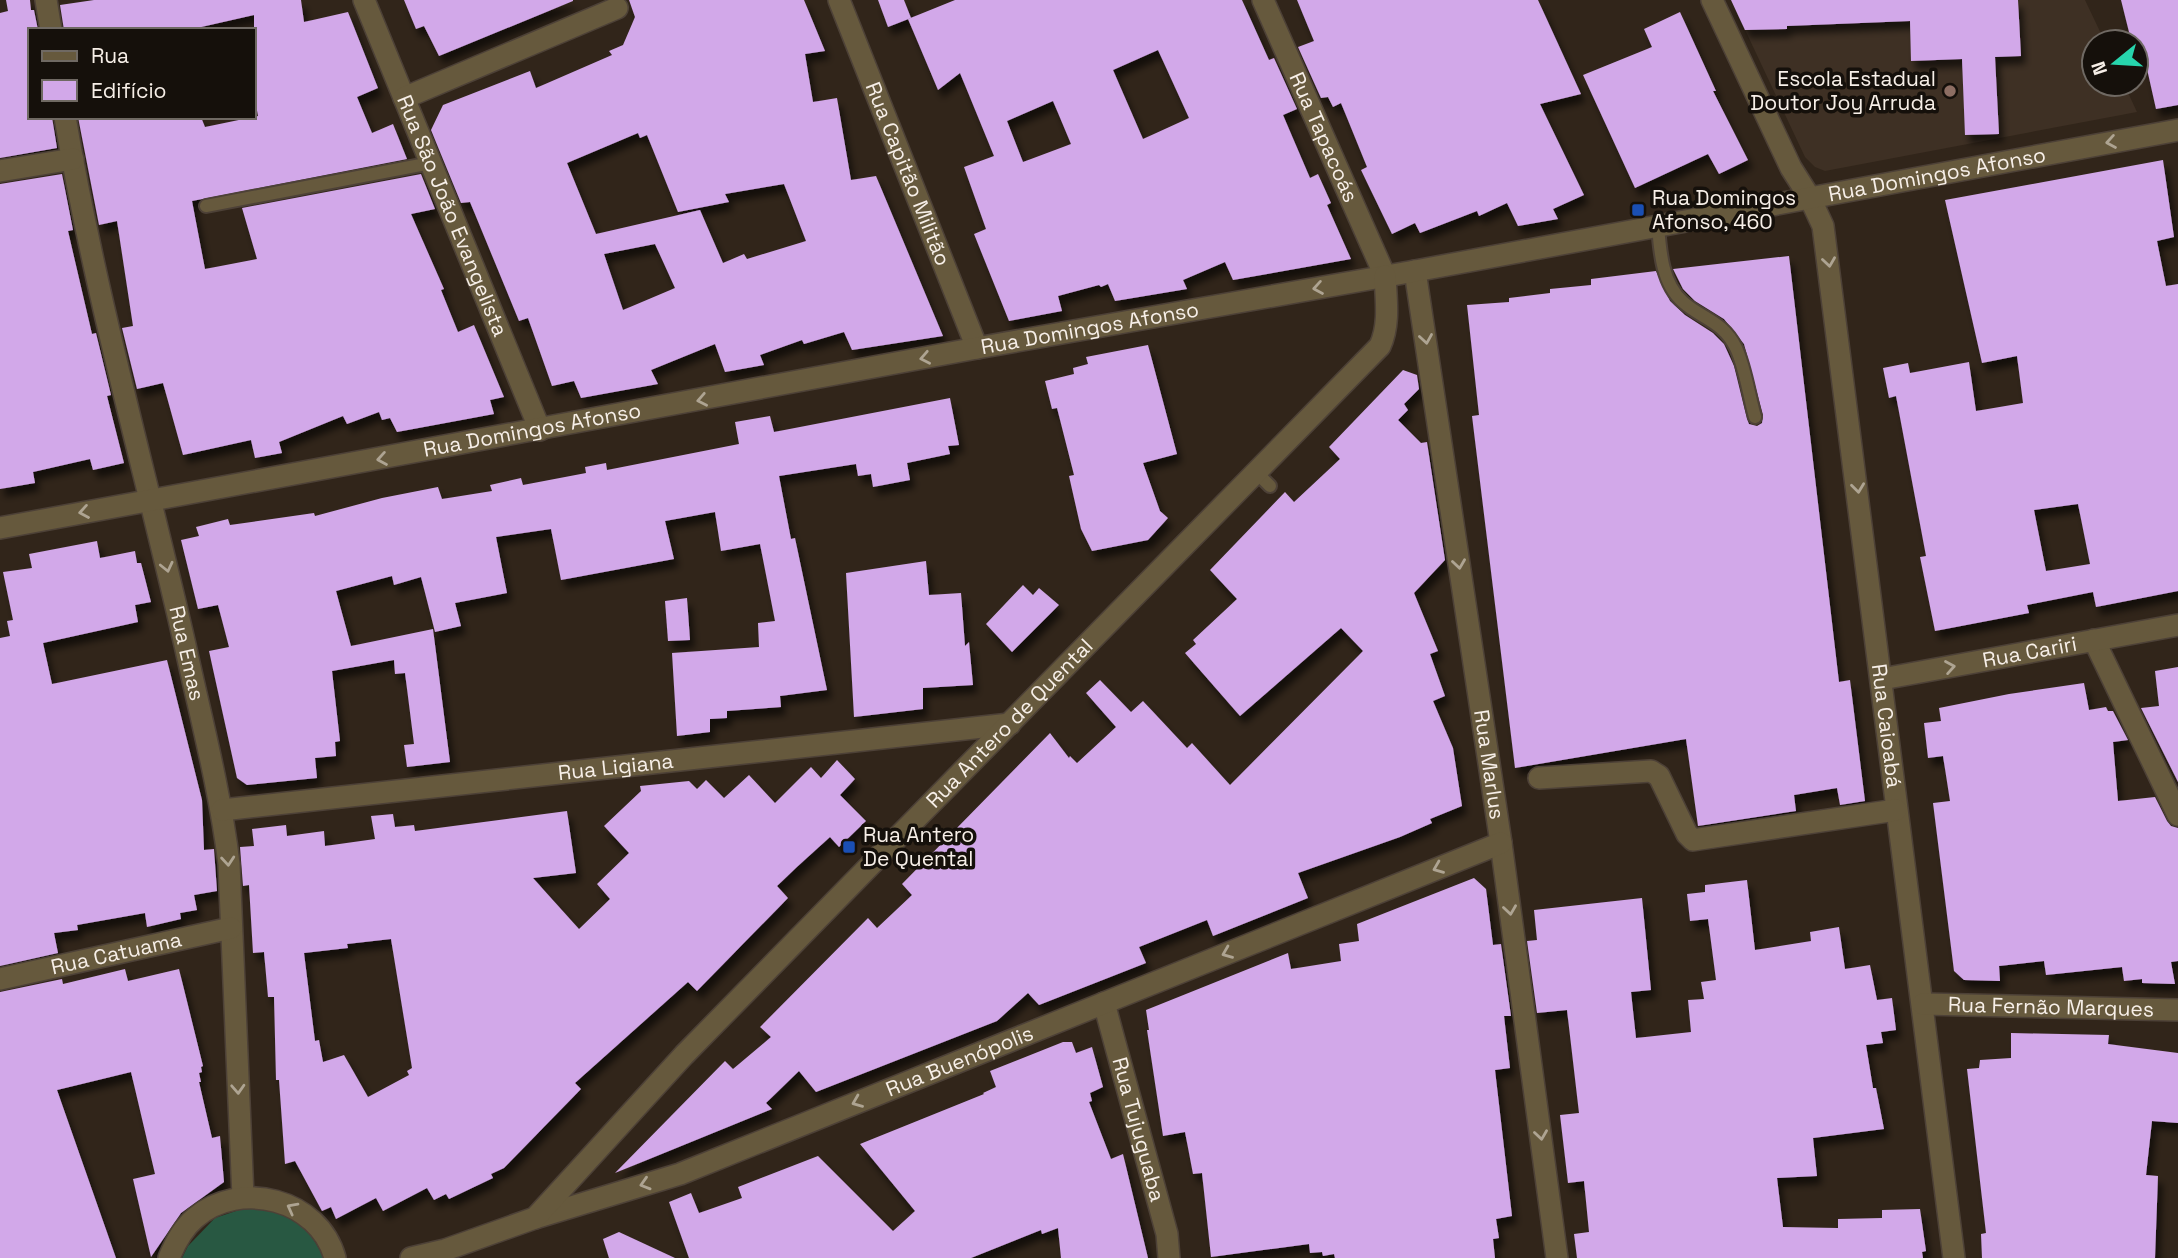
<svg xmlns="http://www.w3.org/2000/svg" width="2178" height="1258" viewBox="0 0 2178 1258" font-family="'Space Grotesk',sans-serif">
<defs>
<filter id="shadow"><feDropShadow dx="4.5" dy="8" stdDeviation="3.5" flood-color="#0009"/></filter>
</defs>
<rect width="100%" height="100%" fill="#31251a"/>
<polygon fill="#3e3024" points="1731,0 2085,0 2105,42 2094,42 2094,84 2124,84 2137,112 1825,171 1815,167 1805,157"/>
<path fill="#285842" d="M248 1207C292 1214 303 1217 324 1258H182L188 1246 215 1218Z"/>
<g fill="#d2a8e9" fill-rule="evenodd" filter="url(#shadow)">
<polygon points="6,0 30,0 31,10 34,10 38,30 30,30 30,117 52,117 57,148 0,158 0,13 8,11"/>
<polygon points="94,0 301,0 304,22 348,12 378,88 357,97 372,133 393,124 407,159 192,201 205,269 257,259 242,208 421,174 435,209 411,214 444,289 441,290 458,332 474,325 504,397 490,400 494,414 397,432 390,418 382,420 379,412 347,424 343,416 279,442 282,453 255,458 251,440 183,455 163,383 137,389 122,328 133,326 117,221 99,225 78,117 201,117 205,127 258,116 254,94 254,15 188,30 64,30 60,5"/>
<polygon points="404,0 573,0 573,1 439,56 424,26 416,29"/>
<path d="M629 0H804L825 51 805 54 813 102 837 98 851 180 876 176 943 336 852 350 844 332 804 344 802 340 760 355 764 365 725 372 715 344 651 370 658 384 581 398 574 381 552 386 528 318 519 321 470 202 461 203 431 130 443 105 530 71 536 88 612 55 609 51 623 45 635 17ZM638 133 640 138 647 135 678 212 729 202 725 194 784 184 806 241 747 259 744 254 723 263 700 210 596 234 567 163ZM655 244 675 288 623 310 604 254Z"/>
<polygon points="878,0 904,0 911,18 888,27"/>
<path d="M955 0H1242L1269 60 1274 58 1297 109 1283 115 1310 178 1318 174 1331 203 1327 205 1351 259 1233 280 1225 262 1183 280 1187 289 1115 301 1108 284 1101 287 1099 285 1058 296 1062 311 1009 321 974 234 986 229 964 167 994 156 960 73 938 90 908 19ZM1158 50 1189 118 1143 139 1113 70ZM1053 101 1071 144 1023 162 1007 121Z"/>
<polygon points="1297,0 1538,0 1581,94 1540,104 1584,195 1553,209 1558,219 1518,226 1507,203 1479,216 1477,211 1420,233 1415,223 1392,234 1361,170 1367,167 1341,103 1333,107 1328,97 1321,98 1298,47 1314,41"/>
<polygon points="1731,0 2018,0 2021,56 1995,57 1999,134 1965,135 1962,59 1911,61 1910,21 1787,26 1787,29 1745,30"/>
<polygon points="2121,0 2178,0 2178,105 2156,109 2145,60 2139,61 2136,42 2133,42 2130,36"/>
<polygon points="1680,12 1716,91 1713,91 1748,160 1719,174 1708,154 1635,188 1583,75 1652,47 1644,29"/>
<path d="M2163 160 2174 237 2157 241 2166 286 2178 284V591L2096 607 2093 592 2027 605 2029 613 1935 631 1920 557 1926 556 1896 396 1889 398 1883 368 1908 363 1910 373 1969 362 1976 411 2023 403 2017 356 1982 363 1945 200ZM2078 504 2090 564 2046 571 2034 510Z"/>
<polygon points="62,174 73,230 68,231 92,334 96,333 111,395 107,396 124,463 93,470 90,459 33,472 35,483 0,489 0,184"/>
<polygon points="1789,256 1839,682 1850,680 1865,801 1840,805 1837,788 1794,795 1796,811 1698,826 1686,739 1515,768 1472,416 1479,415 1467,305 1509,302 1509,298 1550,293 1550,289 1591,285 1591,279 1656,271 1670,301 1685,315 1713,333 1724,344 1734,366 1747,419 1749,424 1757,426 1762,423 1763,415 1744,344 1724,319 1695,301 1683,289 1673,269"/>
<polygon points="1148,345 1177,454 1143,463 1160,511 1168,518 1148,540 1092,551 1081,529 1069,476 1074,475 1057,408 1052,409 1045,381 1074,374 1073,368 1088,364 1086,357"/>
<polygon points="1403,370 1417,375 1419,389 1404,404 1408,410 1398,420 1421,443 1427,442 1445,560 1414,593 1438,651 1430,654 1445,696 1433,701 1453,748 1462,806 1430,819 1432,823 1400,837 1298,873 1308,898 1213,936 1207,920 1139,947 1146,963 1039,1005 1028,993 997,1021 816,1092 799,1071 766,1103 772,1109 615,1173 725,1061 733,1069 771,1037 760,1027 868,918 877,928 912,895 902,884 1050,733 1069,758 1070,756 1077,763 1116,727 1086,693 1100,680 1131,712 1143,701 1187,748 1192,743 1230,785 1363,651 1341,628 1240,716 1185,653 1196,644 1193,640 1237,599 1210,570 1285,492 1294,502 1340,459 1329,447"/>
<polygon points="950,398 959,445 948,446 950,454 907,463 910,480 873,487 871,474 858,476 856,464 779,476 791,539 795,538 827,690 780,696 781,707 727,711 727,718 710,719 710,732 677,736 672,653 759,647 758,623 775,621 760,544 721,551 715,512 665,521 674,559 561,580 551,529 496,537 507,593 455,603 461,626 435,632 421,577 394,585 392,576 336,591 351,646 433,629 450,762 407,767 404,745 414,744 405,673 395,674 394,660 332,671 340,741 335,742 336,756 315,758 317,778 247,785 237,778 209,651 229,647 218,605 198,609 181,540 199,536 196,527 228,519 230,525 314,513 315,516 382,498 438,487 442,499 492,491 490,485 521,478 523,485 586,473 585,467 606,463 607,470 739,444 735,422 770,416 774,432"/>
<polygon points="97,541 100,558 135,551 137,563 141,563 151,602 135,605 138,622 43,643 52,684 167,660 202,800 204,850 214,849 217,891 194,895 197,910 180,913 181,919 147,927 145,913 77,925 78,930 54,933 58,953 0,966 0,638 10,636 7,621 13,620 3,572 32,568 29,554"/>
<polygon points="926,561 929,595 961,593 965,646 969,642 973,685 923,688 923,709 854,717 846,573"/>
<polygon points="1023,585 1033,595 1039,588 1059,605 1012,652 986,624"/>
<polygon points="687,598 690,640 668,641 665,601"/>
<polygon points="2178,667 2178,782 2141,708 2159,706 2155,671"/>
<polygon points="2084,683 2089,710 2106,707 2108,711 2113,711 2128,740 2113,742 2118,801 2155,797 2167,821 2171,826 2178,828 2178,961 2171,962 2175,984 2142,983 2142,979 2124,981 2122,967 2046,975 2044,961 1999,966 2000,981 1964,980 1954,971 1933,803 1950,801 1943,756 1928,758 1924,723 1941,721 1939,708 2009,694"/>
<path d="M837 760 855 779 840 795 866 821 839 847 830 837 798 866 777 886 788 898 697 991 688 982 575 1083 581 1089 504 1168 491 1174 493 1178 449 1199 446 1194 434 1200 427 1188 383 1211 376 1198 336 1219 331 1207 322 1211 295 1161 285 1164 279 1080H276L274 997H268L264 952 253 953 249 885 243 886 240 847 254 846 252 829 286 825 287 836 324 831 325 846 375 839 371 816 393 814 395 827 414 825 415 831 567 811 576 873 533 878 579 929 610 899 597 884 629 853 604 826 641 791 640 786 689 781 697 789 706 780 724 798 749 775 775 803 811 767 821 778ZM391 939 412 1068 407 1071 409 1075 368 1097 344 1055 323 1062 319 1040 315 1041 304 953 348 948 347 944Z"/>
<polygon points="1474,878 1486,889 1493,945 1501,944 1511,1016 1504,1016 1510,1068 1495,1070 1512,1216 1496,1219 1499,1238 1493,1239 1495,1258 1335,1258 1334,1254 1323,1256 1322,1252 1310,1253 1309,1244 1211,1257 1202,1173 1193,1174 1185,1132 1163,1136 1147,1030 1149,1030 1146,1010 1288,953 1291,969 1341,961 1339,944 1359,941 1357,924"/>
<polygon points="1747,880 1755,950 1811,941 1810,932 1839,927 1845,969 1870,965 1877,1000 1892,998 1896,1030 1881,1032 1883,1043 1866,1045 1873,1088 1876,1088 1884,1129 1813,1138 1817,1176 1777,1178 1783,1227 1838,1228 1838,1219 1882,1218 1882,1210 1920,1209 1926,1251 1922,1252 1923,1258 1577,1258 1574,1234 1589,1232 1584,1181 1568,1183 1560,1115 1579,1113 1567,1010 1537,1013 1527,941 1537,940 1534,910 1642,898 1651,990 1631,992 1636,1038 1691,1032 1688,1000 1704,999 1701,982 1716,980 1708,919 1690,921 1687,894 1705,892 1705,885"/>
<polygon points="125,969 128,981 179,969 203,1066 201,1067 202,1072 199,1073 201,1082 199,1082 212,1138 220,1136 224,1182 181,1213 151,1257 133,1179 155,1174 131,1072 57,1090 116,1258 0,1258 0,992 62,979 63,984"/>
<polygon points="2011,1033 2109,1035 2108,1044 2178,1053 2178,1123 2152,1121 2146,1175 2158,1176 2155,1258 1982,1258 1981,1234 1986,1233 1967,1069 1979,1068 1980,1060 2011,1058"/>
<polygon points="1063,1042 1072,1042 1076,1053 1092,1047 1103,1087 1090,1093 1092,1101 1089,1102 1111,1159 1123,1154 1148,1258 1061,1258 1058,1228 1042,1234 1041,1230 971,1258 689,1258 669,1202 691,1193 699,1213 742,1198 738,1187 818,1156 893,1231 915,1211 860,1144 984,1094 983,1093 996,1087 990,1071"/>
<polygon points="619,1232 675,1258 609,1258 603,1239"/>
</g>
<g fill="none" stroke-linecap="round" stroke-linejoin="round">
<defs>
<g id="service">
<polyline points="206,206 431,163"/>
<path d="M1658 226C1660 251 1662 284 1683 302 1702 319 1723 321 1736 348 1745 367 1749 396 1755 417"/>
<polyline points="1256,472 1270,486"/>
</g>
<g id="minor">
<polyline points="46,0 51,30"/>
<path id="s1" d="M364 0 540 430"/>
<path id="s2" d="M839 0 977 348"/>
<path id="s3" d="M1263 0 1385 276"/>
<path id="s4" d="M1712 0 1791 168 1810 198 1823 226 1954 1258"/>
<polyline points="404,98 617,8"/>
<path id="s5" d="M65 117C95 295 145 470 185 645 201 718 220 790 229 864L243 1197"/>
<polyline points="0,171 73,159"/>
<path id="s6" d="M1415 271 1501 843 1557 1258"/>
<polyline points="2094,640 2178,815"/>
<path id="s7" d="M1882 679 2178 625"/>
<polyline points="1539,778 1651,771 1659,776 1687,834 1693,840 1896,810"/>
<path id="s8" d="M222 810 1010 724"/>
<path id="s9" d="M0 979 231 928"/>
<path id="s10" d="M1104 1003 1167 1234 1169 1258"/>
<path id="s11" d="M1923 1004 2178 1010"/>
<path id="s12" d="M535 1218 680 1174 1501 843"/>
<path d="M169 1258C175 1243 182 1229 195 1218 240 1179 319 1199 335 1258"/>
</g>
<g id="tertiary">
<path id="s13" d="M0 528 977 348 1415 271 2178 130"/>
<path id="s14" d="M411 1258 445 1250 535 1218 684 1055 1380 346C1390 324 1386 299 1385 276"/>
</g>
</defs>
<use href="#service" stroke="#4d4137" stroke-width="16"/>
<use href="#minor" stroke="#4d4137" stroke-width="24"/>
<use href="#tertiary" stroke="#4d4137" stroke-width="24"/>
<use href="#service" stroke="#66593d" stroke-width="12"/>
<use href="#minor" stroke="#66593d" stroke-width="21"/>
<use href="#tertiary" stroke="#66593d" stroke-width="21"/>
</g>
<defs><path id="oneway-chevron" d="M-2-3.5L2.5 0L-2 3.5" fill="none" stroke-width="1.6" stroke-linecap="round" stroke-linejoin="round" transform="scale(1.75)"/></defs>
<g stroke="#aea492">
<use href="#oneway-chevron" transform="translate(2111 142) rotate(170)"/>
<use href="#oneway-chevron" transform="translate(1829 262) rotate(82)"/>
<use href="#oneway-chevron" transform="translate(1318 288) rotate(170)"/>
<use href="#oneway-chevron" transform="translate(1426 339) rotate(81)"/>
<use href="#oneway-chevron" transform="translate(925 358) rotate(169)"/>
<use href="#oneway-chevron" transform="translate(702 400) rotate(169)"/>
<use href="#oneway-chevron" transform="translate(382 459) rotate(170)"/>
<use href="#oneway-chevron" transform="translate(1858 488) rotate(83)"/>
<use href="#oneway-chevron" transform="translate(84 512) rotate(170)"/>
<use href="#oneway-chevron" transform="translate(1459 564) rotate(82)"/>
<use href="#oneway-chevron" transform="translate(167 567) rotate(77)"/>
<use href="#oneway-chevron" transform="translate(1950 667) rotate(-10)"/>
<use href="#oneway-chevron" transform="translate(228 861) rotate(85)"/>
<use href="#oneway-chevron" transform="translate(1438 868) rotate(158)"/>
<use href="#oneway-chevron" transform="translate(1510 910) rotate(82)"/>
<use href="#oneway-chevron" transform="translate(1227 953) rotate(158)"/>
<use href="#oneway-chevron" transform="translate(238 1089) rotate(87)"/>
<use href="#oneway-chevron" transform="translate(857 1102) rotate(158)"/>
<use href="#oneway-chevron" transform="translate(1541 1135) rotate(82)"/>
<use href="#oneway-chevron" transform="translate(645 1184) rotate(163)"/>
<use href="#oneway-chevron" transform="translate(292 1208) rotate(-152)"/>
</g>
<circle fill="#8d6e63" stroke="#15100b" stroke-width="2.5" cx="1950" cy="91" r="7"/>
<g fill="#1a4fb4" stroke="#15100b" stroke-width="2.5">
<rect x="1631" y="203" width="14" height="14" rx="3.5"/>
<rect x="842" y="840" width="14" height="14" rx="3.5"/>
</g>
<g text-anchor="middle" stroke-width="7" stroke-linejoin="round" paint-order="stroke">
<g font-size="21" fill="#f7efe8" stroke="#15100b" text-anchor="start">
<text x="1936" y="86" text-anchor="end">Escola Estadual<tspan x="1936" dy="24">Doutor Joy Arruda</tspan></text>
<text x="1652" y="205">Rua Domingos<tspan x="1652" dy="24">Afonso, 460</tspan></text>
<text x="863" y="842">Rua Antero<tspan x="863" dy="24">De Quental</tspan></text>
</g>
<g font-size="21" fill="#f7efe8" stroke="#15100b">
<text dy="7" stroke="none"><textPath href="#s3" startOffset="150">Rua Tapacoás</textPath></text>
<text dy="7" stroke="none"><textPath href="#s2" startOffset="187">Rua Capitão Militão</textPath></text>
<text dy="7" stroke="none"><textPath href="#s13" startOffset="1969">Rua Domingos Afonso</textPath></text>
<text dy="7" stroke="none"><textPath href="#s1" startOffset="233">Rua São João Evangelista</textPath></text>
<text dy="7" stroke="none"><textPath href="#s13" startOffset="1108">Rua Domingos Afonso</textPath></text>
<text dy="7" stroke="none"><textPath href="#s13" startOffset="541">Rua Domingos Afonso</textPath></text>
<text dy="7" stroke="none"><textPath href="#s7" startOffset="150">Rua Cariri</textPath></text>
<text dy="7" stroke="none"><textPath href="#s5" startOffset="550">Rua Emas</textPath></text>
<text dy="7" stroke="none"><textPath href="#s14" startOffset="816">Rua Antero de Quental</textPath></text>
<text dy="7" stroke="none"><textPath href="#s4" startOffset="756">Rua Caioabá</textPath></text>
<text dy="7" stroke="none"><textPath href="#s6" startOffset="499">Rua Marlus</textPath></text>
<text dy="7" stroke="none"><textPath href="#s8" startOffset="396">Rua Ligiana</textPath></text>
<text dy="7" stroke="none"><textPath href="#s9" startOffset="119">Rua Catuama</textPath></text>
<text dy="7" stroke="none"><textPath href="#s11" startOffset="128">Rua Fernão Marques</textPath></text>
<text dy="7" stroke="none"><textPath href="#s12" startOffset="453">Rua Buenópolis</textPath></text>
<text dy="7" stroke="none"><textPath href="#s10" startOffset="131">Rua Tujuguaba</textPath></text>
</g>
</g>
<rect x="28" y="28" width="228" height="91" fill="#15100b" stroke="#6f6963" stroke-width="2"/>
<rect x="42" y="51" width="35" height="10" fill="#66593d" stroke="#6f6963" stroke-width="2"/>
<text x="91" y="63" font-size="21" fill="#f7efe8">Rua</text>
<rect x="42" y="80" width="35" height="21" fill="#d2a8e9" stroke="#6f6963" stroke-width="2"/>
<text x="91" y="98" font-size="21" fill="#f7efe8">Edifício</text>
<g transform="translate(2115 63) rotate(252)"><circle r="33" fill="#15100b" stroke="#6f6963" stroke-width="2"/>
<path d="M0-5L12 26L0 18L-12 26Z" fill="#27d5ad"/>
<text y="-10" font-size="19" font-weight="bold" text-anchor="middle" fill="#f7efe8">N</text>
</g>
</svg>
